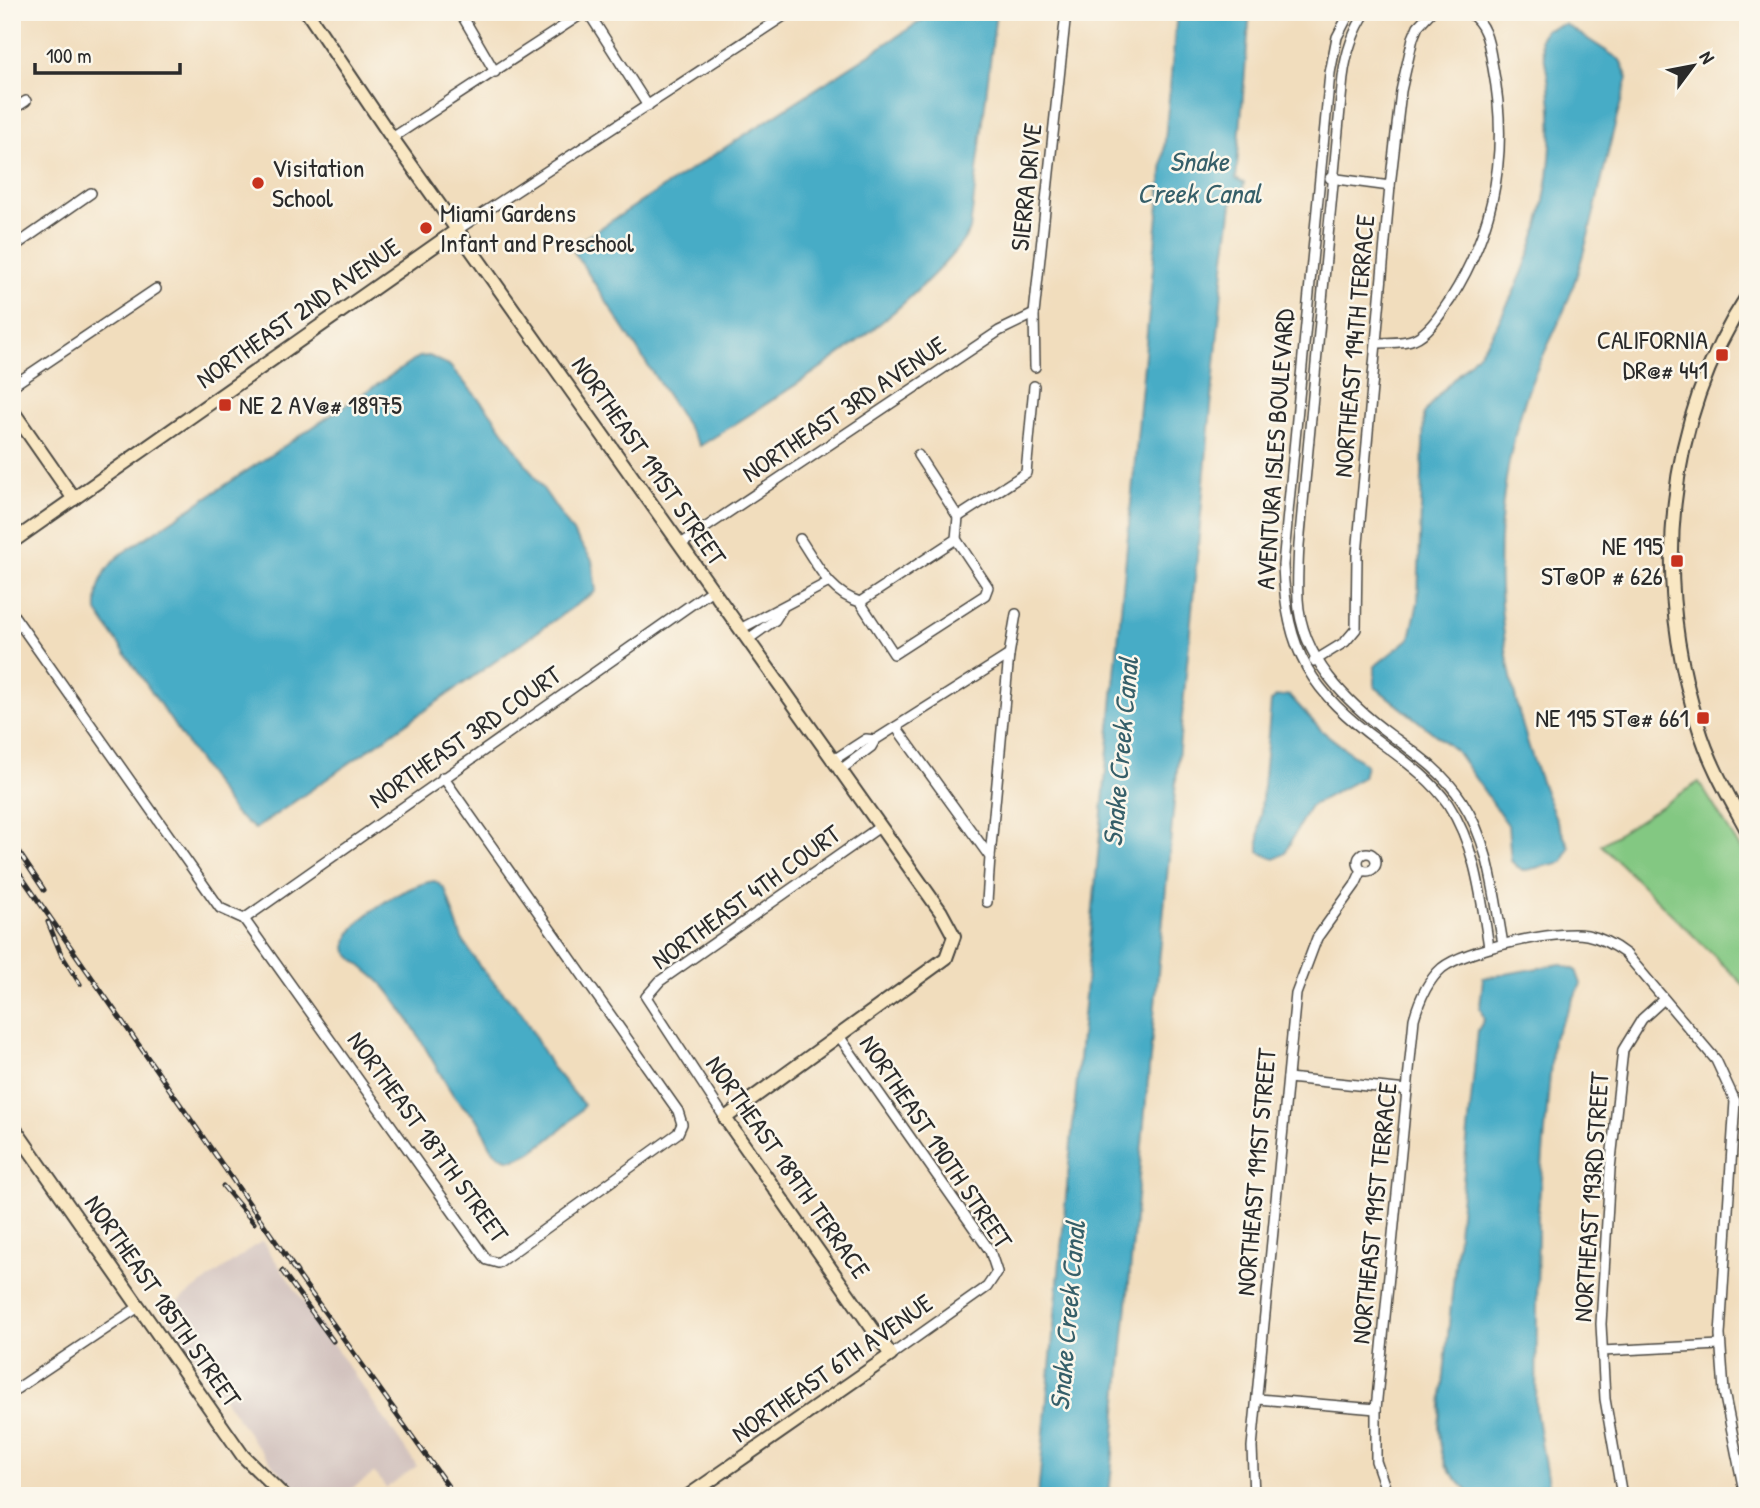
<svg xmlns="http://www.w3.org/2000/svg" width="1760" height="1508" viewBox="0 0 1760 1508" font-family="'Patrick Hand',sans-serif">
<rect width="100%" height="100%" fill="#fbf7ec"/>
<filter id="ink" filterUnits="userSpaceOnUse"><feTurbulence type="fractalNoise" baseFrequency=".0143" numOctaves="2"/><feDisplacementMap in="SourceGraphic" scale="14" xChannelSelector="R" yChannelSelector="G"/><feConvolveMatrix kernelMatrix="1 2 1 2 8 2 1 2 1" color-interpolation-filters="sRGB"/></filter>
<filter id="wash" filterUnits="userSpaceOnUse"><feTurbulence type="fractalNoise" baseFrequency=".00686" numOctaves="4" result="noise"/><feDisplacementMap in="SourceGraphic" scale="28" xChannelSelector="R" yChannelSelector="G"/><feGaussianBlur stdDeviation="1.57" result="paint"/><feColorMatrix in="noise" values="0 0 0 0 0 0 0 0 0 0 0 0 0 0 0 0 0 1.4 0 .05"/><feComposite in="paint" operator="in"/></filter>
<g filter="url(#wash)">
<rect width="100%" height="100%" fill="#f1ddbd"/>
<polygon fill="#d0c0bc" points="262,1241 417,1466 386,1488 375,1473 341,1496 311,1496 285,1479 256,1445 164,1311"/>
<polygon fill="#83c882" stroke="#577a56" stroke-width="2" points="1699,782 1748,861 1748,989 1601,845"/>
<g fill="#47acc6" stroke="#396c78" stroke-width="2">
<path d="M935 12H996L970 230C959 249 944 264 929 279 863 346 779 396 700 446L571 247Z"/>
<polygon points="1177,12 1250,12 1236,179 1244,183 1242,193 1233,197 1225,258 1109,1496 1038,1496"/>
<path d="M1565 24 1620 60 1628 78C1605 151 1595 227 1569 298 1556 333 1536 365 1525 400 1476 552 1501 706 1569 847L1563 862 1522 871 1511 861 1508 825 1456 751 1375 687V666L1410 638 1418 602 1424 414C1441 388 1465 370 1484 346 1493 336 1499 321 1505 309 1549 228 1564 128 1540 39L1546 29Z"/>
<path d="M429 356 449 365 491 413 592 560 596 591 255 829 234 813 97 612C96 587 101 572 121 554L419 357Z"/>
<polygon points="1289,695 1321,730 1366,765 1363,777 1309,807 1285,853 1275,859 1259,852 1259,831 1271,702 1276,697"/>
<path d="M435 881 445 889 462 939 480 967 522 1013 551 1066 584 1105C573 1121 528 1162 508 1159 490 1155 487 1137 480 1123 474 1114 461 1106 454 1096 431 1061 413 1021 386 988 374 974 358 966 347 952 338 922 411 883 435 881Z"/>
<path d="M1560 964 1576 970 1581 984 1553 1039 1538 1213 1536 1411 1550 1496H1473C1447 1471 1440 1463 1439 1426L1478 1030 1484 1020 1480 1007 1483 978Z"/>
</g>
</g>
<g filter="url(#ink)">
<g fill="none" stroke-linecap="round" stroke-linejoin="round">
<defs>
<g id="street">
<polyline points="460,12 495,72"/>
<polyline points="588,12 648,106"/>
<path d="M1350 12 1337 37 1330 73 1283 565C1286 652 1311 692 1381 743 1405 761 1431 779 1448 804 1476 847 1481 897 1489 947"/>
<path d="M1366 12C1352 33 1346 53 1343 77L1299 545C1298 563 1297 581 1298 599 1301 658 1347 703 1392 736 1418 755 1444 773 1462 801 1490 844 1494 895 1503 944"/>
<polyline points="12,110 26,101"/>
<polyline points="392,138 585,12"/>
<polyline points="1330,178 1390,186"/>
<polyline points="457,230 790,12"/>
<polyline points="12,248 91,193"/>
<path d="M1377 343C1388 342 1403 344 1414 339 1429 333 1441 313 1450 300 1495 229 1509 151 1493 68 1489 46 1488 25 1468 12"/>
<polyline points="1035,367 1034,314 1066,12"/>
<polyline points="12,386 156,289"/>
<polyline points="958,517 1026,473 1034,386"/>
<path d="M800 539C817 564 829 593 860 602L956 539 958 517 918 455"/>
<polyline points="681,544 999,331 1034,314"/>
<polyline points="860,602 894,654 985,595 988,587 956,539"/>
<polyline points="12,613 220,908 244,919 487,1260 498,1263 678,1133 682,1124 678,1111 443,777"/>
<polyline points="740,629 829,582"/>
<polyline points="747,640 775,620 782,609"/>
<polyline points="1314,661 1345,642 1356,629 1357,555 1390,186 1401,91 1413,38 1418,26 1431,12"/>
<polyline points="896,727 990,857 987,902"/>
<polyline points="832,761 866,739 875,740"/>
<polyline points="839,771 871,747 875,740 1009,655 1016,614"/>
<circle cx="1367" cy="862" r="9"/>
<polyline points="990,857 1009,655"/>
<polyline points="244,919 712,590"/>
<polyline points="839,1036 990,1251 997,1272 987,1287 891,1355"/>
<polyline points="1288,1078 1407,1090"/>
<polyline points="725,1118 646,997 660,981 878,828"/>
<polyline points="1602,1351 1720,1345"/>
<polyline points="12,1392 140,1306"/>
<polyline points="1258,1399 1376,1409"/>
<polyline points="1254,1496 1252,1447 1296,994 1317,938 1355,885 1362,870"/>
<path d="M1388 1496 1376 1461V1409L1414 1019C1419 1001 1427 981 1442 968 1466 949 1558 929 1587 935 1602 938 1614 945 1626 954L1716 1060 1735 1101 1720 1335 1724 1392 1745 1496"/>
<polyline points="1622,1496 1605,1399 1601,1324 1610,1169 1623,1050 1642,1019 1664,999"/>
</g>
<g id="secondary">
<polyline points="307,12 392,138 941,912 954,936 946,958 725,1118 891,1355 688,1496"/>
<path d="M1748 295C1664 423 1653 581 1698 725 1709 763 1729 797 1748 832"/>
<polyline points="12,410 74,499"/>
<polyline points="12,542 457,230"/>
<polyline points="12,1125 243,1456 284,1496"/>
</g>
</defs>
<use href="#street" stroke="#494641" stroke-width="12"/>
<use href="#secondary" stroke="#494641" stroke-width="16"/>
<use href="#street" stroke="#fff" stroke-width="9"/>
<use href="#secondary" stroke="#f9e7c3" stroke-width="12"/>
<defs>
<g id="rail">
<polyline points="12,842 44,890"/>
<polyline points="12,863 297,1272"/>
<polyline points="48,922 61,954 80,984"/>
<polyline points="223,1186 254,1223"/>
<polyline points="291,1265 396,1412"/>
<polyline points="282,1271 333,1341"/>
<polyline points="391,1407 455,1496"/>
</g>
</defs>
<use href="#rail" stroke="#2b2b2b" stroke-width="5"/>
<use href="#rail" stroke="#fbf7ec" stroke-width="2.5" stroke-dasharray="8" stroke-linecap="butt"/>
</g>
</g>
<g fill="#c8321e" stroke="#fbf7ec" stroke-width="2.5">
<circle cx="258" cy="183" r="7"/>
<circle cx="426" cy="228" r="7"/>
<rect x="1715" y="348" width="14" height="14" rx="3.5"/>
<rect x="218" y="398" width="14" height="14" rx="3.5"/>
<rect x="1670" y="554" width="14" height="14" rx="3.5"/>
<rect x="1696" y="711" width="14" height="14" rx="3.5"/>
</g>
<g text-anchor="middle" stroke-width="5" stroke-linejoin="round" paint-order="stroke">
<g font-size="26" fill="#2b2b2b" stroke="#fbf7ec" text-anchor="start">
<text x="272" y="177">Visitation<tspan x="272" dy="30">School</tspan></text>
<text x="440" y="222">Miami Gardens<tspan x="440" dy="30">Infant and Preschool</tspan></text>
<text x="1708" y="349" text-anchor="end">CALIFORNIA<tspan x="1708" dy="30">DR@# 441</tspan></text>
<text x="239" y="414">NE 2 AV@# 18975</text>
<text x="1663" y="555" text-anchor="end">NE 195<tspan x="1663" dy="30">ST@OP # 626</tspan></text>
<text x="1689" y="727" text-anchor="end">NE 195 ST@# 661</text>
</g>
<g font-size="26" fill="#2b2b2b" stroke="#fbf7ec">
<text transform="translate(1026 187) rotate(-84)" y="9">SIERRA DRIVE</text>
<text transform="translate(298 313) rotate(-35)" y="9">NORTHEAST 2ND AVENUE</text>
<text transform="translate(1354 346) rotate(-85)" y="9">NORTHEAST 194TH TERRACE</text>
<text transform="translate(844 409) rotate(-34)" y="9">NORTHEAST 3RD AVENUE</text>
<text transform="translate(1275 449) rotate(-86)" y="9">AVENTURA ISLES BOULEVARD</text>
<text transform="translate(649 461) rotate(55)" y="9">NORTHEAST 191ST STREET</text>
<text transform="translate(465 737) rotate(-35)" y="9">NORTHEAST 3RD COURT</text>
<text transform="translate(746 897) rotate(-36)" y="9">NORTHEAST 4TH COURT</text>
<text transform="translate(428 1137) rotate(54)" y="9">NORTHEAST 187TH STREET</text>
<text transform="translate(936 1142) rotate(56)" y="9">NORTHEAST 190TH STREET</text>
<text transform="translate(788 1167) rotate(55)" y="9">NORTHEAST 189TH TERRACE</text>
<text transform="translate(1256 1172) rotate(-85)" y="9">NORTHEAST 191ST STREET</text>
<text transform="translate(1591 1197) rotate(-86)" y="9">NORTHEAST 193RD STREET</text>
<text transform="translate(1374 1213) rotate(-84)" y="9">NORTHEAST 191ST TERRACE</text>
<text transform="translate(163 1301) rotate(55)" y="9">NORTHEAST 185TH STREET</text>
<text transform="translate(832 1368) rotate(-35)" y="9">NORTHEAST 6TH AVENUE</text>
</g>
<g font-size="28" font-style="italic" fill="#365f69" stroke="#fbf7ec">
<text x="1199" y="171">Snake<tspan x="1199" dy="32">Creek Canal</tspan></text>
<text transform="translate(1120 752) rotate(-85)" y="10">Snake Creek Canal</text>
<text transform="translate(1067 1316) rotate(-85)" y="10">Snake Creek Canal</text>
</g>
</g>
<rect width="1760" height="1508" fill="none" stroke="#fbf7ec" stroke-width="42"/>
<g transform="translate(1693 66) rotate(58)" stroke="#fbf7ec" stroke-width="5" paint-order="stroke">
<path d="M0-5L12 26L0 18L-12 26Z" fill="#2b2b2b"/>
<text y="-10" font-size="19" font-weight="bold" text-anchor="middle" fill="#2b2b2b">N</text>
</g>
<path d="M35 63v10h145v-10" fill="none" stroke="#2b2b2b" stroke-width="3.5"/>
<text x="46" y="63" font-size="21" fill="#2b2b2b" stroke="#fbf7ec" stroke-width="5" paint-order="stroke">100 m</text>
</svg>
